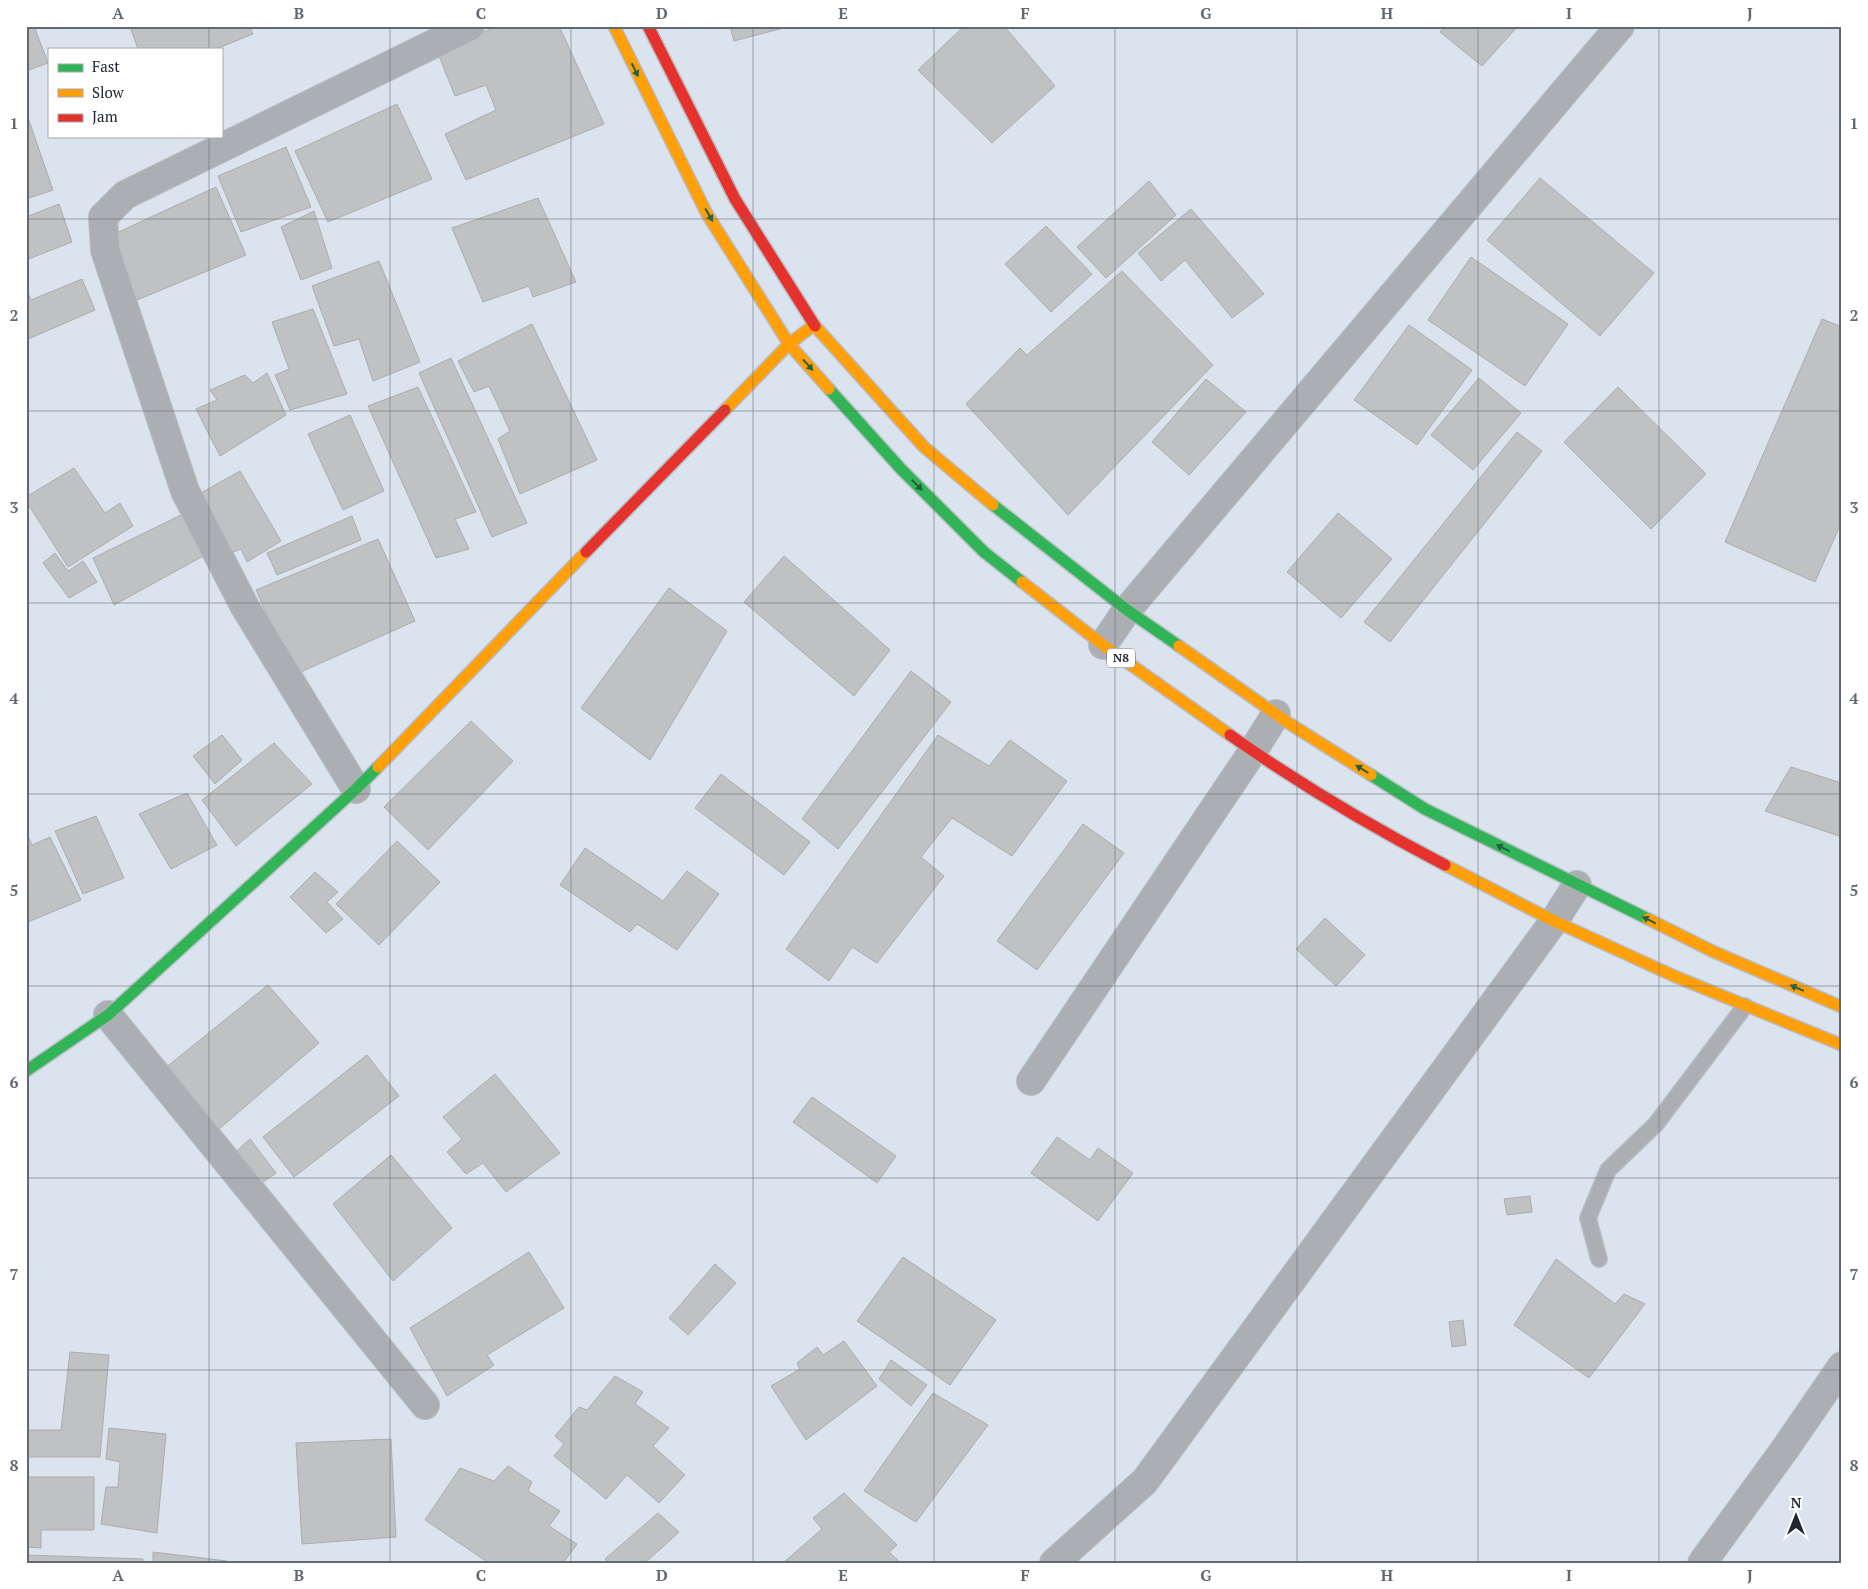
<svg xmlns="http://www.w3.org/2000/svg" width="1868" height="1589" viewBox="0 0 1868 1589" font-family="'PT Serif',serif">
<rect width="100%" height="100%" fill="#dbe3ee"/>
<g fill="#bfc1c3" stroke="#aaadad">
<polygon points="26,26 34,26 48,63 26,71"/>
<polygon points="249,26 253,34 216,49 138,49 130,27"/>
<polygon points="498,26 559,26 604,124 466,180 445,134 496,110 486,85 455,96 437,51"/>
<polygon points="730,26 791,26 734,41"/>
<polygon points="964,26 1004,26 1055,86 992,143 918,70"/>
<polygon points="1445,26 1518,26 1482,66 1440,32"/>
<polygon points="397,104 432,179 328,222 295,151"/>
<polygon points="26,112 53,190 26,199"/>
<polygon points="286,147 311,207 241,232 218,176"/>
<polygon points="1540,178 1654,273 1600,336 1487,240"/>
<polygon points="1149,181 1176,215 1106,278 1077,247"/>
<polygon points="216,187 246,255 137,300 112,235"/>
<polygon points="538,198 576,282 533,297 529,286 483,302 452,228"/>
<polygon points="59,204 72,242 26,260 26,217"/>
<polygon points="1191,209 1264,294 1232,318 1185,260 1161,281 1138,253"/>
<polygon points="314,211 332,268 301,280 281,227"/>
<polygon points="1046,226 1092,274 1051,312 1005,264"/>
<polygon points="1471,257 1568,324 1525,386 1428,320"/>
<polygon points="379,261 420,362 373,381 359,339 334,346 312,286"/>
<polygon points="1122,271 1213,365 1068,515 966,404 1020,348 1027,355"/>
<polygon points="82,279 95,310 26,340 26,288 31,300"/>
<polygon points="313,309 347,394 290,410 275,375 289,369 272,322"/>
<polygon points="1822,319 1842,327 1842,521 1815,582 1725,542"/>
<polygon points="532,324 597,460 520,494 498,439 510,431 489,386 474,392 458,361"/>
<polygon points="1409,325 1472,370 1417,445 1354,400"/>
<polygon points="451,358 527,523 492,537 419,373"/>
<polygon points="267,373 286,415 220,456 196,409 217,400 210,390 245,375 253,383"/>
<polygon points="1479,378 1521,413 1473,470 1431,435"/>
<polygon points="1206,379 1246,412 1189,475 1152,442"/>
<polygon points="418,387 476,512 455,519 469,549 436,558 368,406"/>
<polygon points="1618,387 1706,474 1651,529 1564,442"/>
<polygon points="350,415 384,491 343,510 308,434"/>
<polygon points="1517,432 1542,451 1390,642 1364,622"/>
<polygon points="74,468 105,513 120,503 133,526 68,567 26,501 26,497"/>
<polygon points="240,471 281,541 247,562 241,549 229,554 199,494"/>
<polygon points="1338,513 1392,559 1341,618 1287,572"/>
<polygon points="183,514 207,554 114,605 93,558"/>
<polygon points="352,516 361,540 277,575 267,553"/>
<polygon points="378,539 415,621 294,675 256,590"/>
<polygon points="55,553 68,571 83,561 97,582 69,598 43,563"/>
<polygon points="784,556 890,650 854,696 744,602"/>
<polygon points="669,588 727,631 650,760 581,708"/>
<polygon points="911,671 951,702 838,849 802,819"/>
<polygon points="471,721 513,761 428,850 384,807"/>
<polygon points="222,735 242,760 215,784 193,756"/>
<polygon points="938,735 989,766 1010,740 1067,781 1012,856 952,818 921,857 944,876 877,963 852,947 829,981 786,949"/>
<polygon points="274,743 312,784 236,846 202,800"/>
<polygon points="1791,767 1842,783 1842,837 1765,811"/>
<polygon points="721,774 810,842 784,875 695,808"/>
<polygon points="187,793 217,845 171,869 139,814"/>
<polygon points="96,816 124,878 83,894 55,831"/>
<polygon points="1083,824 1124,853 1037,970 997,941"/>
<polygon points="26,832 32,845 50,837 81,900 28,922 26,919"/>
<polygon points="397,841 440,882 379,945 336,904"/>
<polygon points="585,848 663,901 687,871 719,894 677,950 637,924 630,932 560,885"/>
<polygon points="315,872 338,892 327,902 343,919 326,933 290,897"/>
<polygon points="1325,918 1365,955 1336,986 1296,949"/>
<polygon points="268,985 319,1043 218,1130 164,1069"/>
<polygon points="367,1055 399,1096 294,1177 263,1137"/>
<polygon points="495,1074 560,1153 506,1192 483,1163 466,1174 447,1152 462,1139 443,1117"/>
<polygon points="812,1097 896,1156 877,1183 793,1122"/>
<polygon points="1057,1137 1090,1160 1098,1148 1133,1173 1098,1221 1031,1173"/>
<polygon points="250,1139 276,1173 256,1187 230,1157"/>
<polygon points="391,1155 452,1228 393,1281 333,1204"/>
<polygon points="1530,1196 1532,1212 1507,1215 1504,1199"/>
<polygon points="529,1252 564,1308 487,1355 494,1365 447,1396 410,1328"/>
<polygon points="903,1257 996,1320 950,1385 857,1321"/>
<polygon points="1556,1259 1615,1304 1624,1294 1645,1304 1589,1378 1514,1325"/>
<polygon points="715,1264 736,1283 688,1335 669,1318"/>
<polygon points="1463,1320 1466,1345 1452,1347 1449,1322"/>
<polygon points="844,1341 877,1386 806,1440 771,1386 800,1369 797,1363 817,1347 823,1355"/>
<polygon points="70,1352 109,1355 100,1457 26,1457 26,1430 61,1430"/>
<polygon points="891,1360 927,1385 911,1406 879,1379"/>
<polygon points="615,1376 643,1392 635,1404 669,1428 653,1446 685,1475 659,1503 627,1475 606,1499 554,1456 564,1444 555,1436 579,1407 587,1410"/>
<polygon points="933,1393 988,1425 916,1522 864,1491"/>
<polygon points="109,1428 166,1434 157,1533 101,1524 106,1487 118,1487 120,1462 106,1459"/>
<polygon points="391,1439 396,1537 302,1544 296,1443"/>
<polygon points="508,1466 532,1482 528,1491 560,1511 549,1526 577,1544 563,1563 489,1563 425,1520 460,1468 494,1481"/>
<polygon points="26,1477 94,1477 94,1530 41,1530 41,1548 26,1547"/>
<polygon points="844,1493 897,1545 889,1552 901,1563 783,1563 822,1529 813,1518"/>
<polygon points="658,1513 679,1532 645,1563 609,1563 605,1559"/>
<polygon points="153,1552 227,1561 226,1563 153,1563"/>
<polygon points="26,1555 143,1559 143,1563 26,1563"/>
</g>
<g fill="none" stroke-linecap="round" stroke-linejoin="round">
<defs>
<polyline id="lane" points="1599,1259 1588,1218 1608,1170 1656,1124 1745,1006"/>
<g id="street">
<polyline points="1103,645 1127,610 1620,26"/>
<polyline points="356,789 245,607 185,491 105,250 103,217 125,195 470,26"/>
<polyline points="108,1015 425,1405"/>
<polyline points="1031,1081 1253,751 1276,714"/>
<polyline points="1054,1563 1145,1481 1554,921 1577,885"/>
<polyline points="1702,1563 1785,1449 1842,1366"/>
</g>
<g id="fast">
<polyline points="829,389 901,469 984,552 1022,582"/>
<polyline points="993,505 1127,610 1179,646"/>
<polyline points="1371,775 1425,809 1648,919"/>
<polyline points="26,1071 108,1015 356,789 378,767"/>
</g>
<g id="slow">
<polyline points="614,26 707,214 789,344 829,389"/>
<polyline points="815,326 924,447 993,505"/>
<polyline points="725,410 789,344 814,325"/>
<polyline points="1022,582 1103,645 1230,735"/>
<polyline points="1179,646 1290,724 1371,775"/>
<polyline points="378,767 586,552"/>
<polyline points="1445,865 1554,921 1674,976 1842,1045"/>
<polyline points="1648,919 1712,951 1842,1007"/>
</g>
<g id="jam">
<polyline points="648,26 735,199 815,326"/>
<polyline points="586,552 725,410"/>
<path d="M1230 735C1298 783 1372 827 1445 865"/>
</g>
</defs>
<use href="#lane" stroke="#b7bec6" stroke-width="18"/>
<use href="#street" stroke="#b7bec6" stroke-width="30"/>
<use href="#fast" stroke="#b7bec6" stroke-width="14"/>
<use href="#slow" stroke="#b7bec6" stroke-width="14"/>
<use href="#jam" stroke="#b7bec6" stroke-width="14"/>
<use href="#lane" stroke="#abaeb2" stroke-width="15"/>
<use href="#street" stroke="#abaeb2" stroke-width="28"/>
<use href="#fast" stroke="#30b455" stroke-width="11"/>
<use href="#slow" stroke="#ff9f0a" stroke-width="11"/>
<use href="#jam" stroke="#e5322d" stroke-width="11"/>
</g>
<defs><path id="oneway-solid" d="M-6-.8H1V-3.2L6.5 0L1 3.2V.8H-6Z" transform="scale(1.25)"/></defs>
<g fill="#275f3e">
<use href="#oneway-solid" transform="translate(635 70) rotate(64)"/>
<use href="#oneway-solid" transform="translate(709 215) rotate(60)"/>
<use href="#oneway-solid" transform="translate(808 365) rotate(48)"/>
<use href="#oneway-solid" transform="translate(917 485) rotate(45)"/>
<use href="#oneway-solid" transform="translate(1362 769) rotate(-148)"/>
<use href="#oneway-solid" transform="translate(1503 848) rotate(-153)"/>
<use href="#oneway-solid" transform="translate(1649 920) rotate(-154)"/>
<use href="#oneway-solid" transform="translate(1797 988) rotate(-157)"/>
</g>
<path fill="none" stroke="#626971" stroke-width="1" stroke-opacity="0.55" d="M209 26V49M390 26V1563M571 26V1563M753 26V1563M934 26V1563M1115 26V1563M1297 26V1563M1478 26V1563M1659 26V1563M209 136V1563M26 219H1842M26 411H1842M26 603H1842M26 794H1842M26 986H1842M26 1178H1842M26 1370H1842"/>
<g text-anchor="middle" stroke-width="4" stroke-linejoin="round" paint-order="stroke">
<rect fill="#fff" stroke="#64686d" stroke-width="1" x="1107" y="648.5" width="28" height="19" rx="4"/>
<g font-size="12" font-weight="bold" fill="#21272e">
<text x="1121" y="662">N8</text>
</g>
</g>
<rect width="1868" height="1589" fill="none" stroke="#ffffff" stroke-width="55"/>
<rect x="48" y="48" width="175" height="90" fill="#ffffff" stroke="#a6a9ab"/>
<rect x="58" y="64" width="25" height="8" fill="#30b455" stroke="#a6a9ab"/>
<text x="92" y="72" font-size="15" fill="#21272e">Fast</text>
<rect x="58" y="89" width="25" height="8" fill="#ff9f0a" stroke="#a6a9ab"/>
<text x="92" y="98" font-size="15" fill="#21272e">Slow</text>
<rect x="58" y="114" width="25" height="8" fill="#e5322d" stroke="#a6a9ab"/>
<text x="92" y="122" font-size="15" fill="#21272e">Jam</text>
<g transform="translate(1796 1516)" stroke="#ffffff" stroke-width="4" paint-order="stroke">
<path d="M0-4L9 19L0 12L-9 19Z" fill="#21272e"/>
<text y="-8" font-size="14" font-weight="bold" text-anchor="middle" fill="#21272e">N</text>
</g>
<rect x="28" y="28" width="1812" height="1534" fill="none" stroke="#626971" stroke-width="2"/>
<g font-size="16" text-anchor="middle" font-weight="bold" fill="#626971">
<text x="118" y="19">A</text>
<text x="299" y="19">B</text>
<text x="481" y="19">C</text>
<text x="662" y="19">D</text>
<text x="843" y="19">E</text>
<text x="1025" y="19">F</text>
<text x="1206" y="19">G</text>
<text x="1387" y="19">H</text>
<text x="1569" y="19">I</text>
<text x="1750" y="19">J</text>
<text x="14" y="129">1</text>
<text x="1854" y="129">1</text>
<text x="14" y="321">2</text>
<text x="1854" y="321">2</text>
<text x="14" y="513">3</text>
<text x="1854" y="513">3</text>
<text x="14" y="704">4</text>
<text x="1854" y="704">4</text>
<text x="14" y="896">5</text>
<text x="1854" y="896">5</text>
<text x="14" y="1088">6</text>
<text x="1854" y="1088">6</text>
<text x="14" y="1280">7</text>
<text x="1854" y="1280">7</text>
<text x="14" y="1471">8</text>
<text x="1854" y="1471">8</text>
<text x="118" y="1581">A</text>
<text x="299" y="1581">B</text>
<text x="481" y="1581">C</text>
<text x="662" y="1581">D</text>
<text x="843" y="1581">E</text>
<text x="1025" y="1581">F</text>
<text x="1206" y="1581">G</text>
<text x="1387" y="1581">H</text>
<text x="1569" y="1581">I</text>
<text x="1750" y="1581">J</text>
</g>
</svg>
